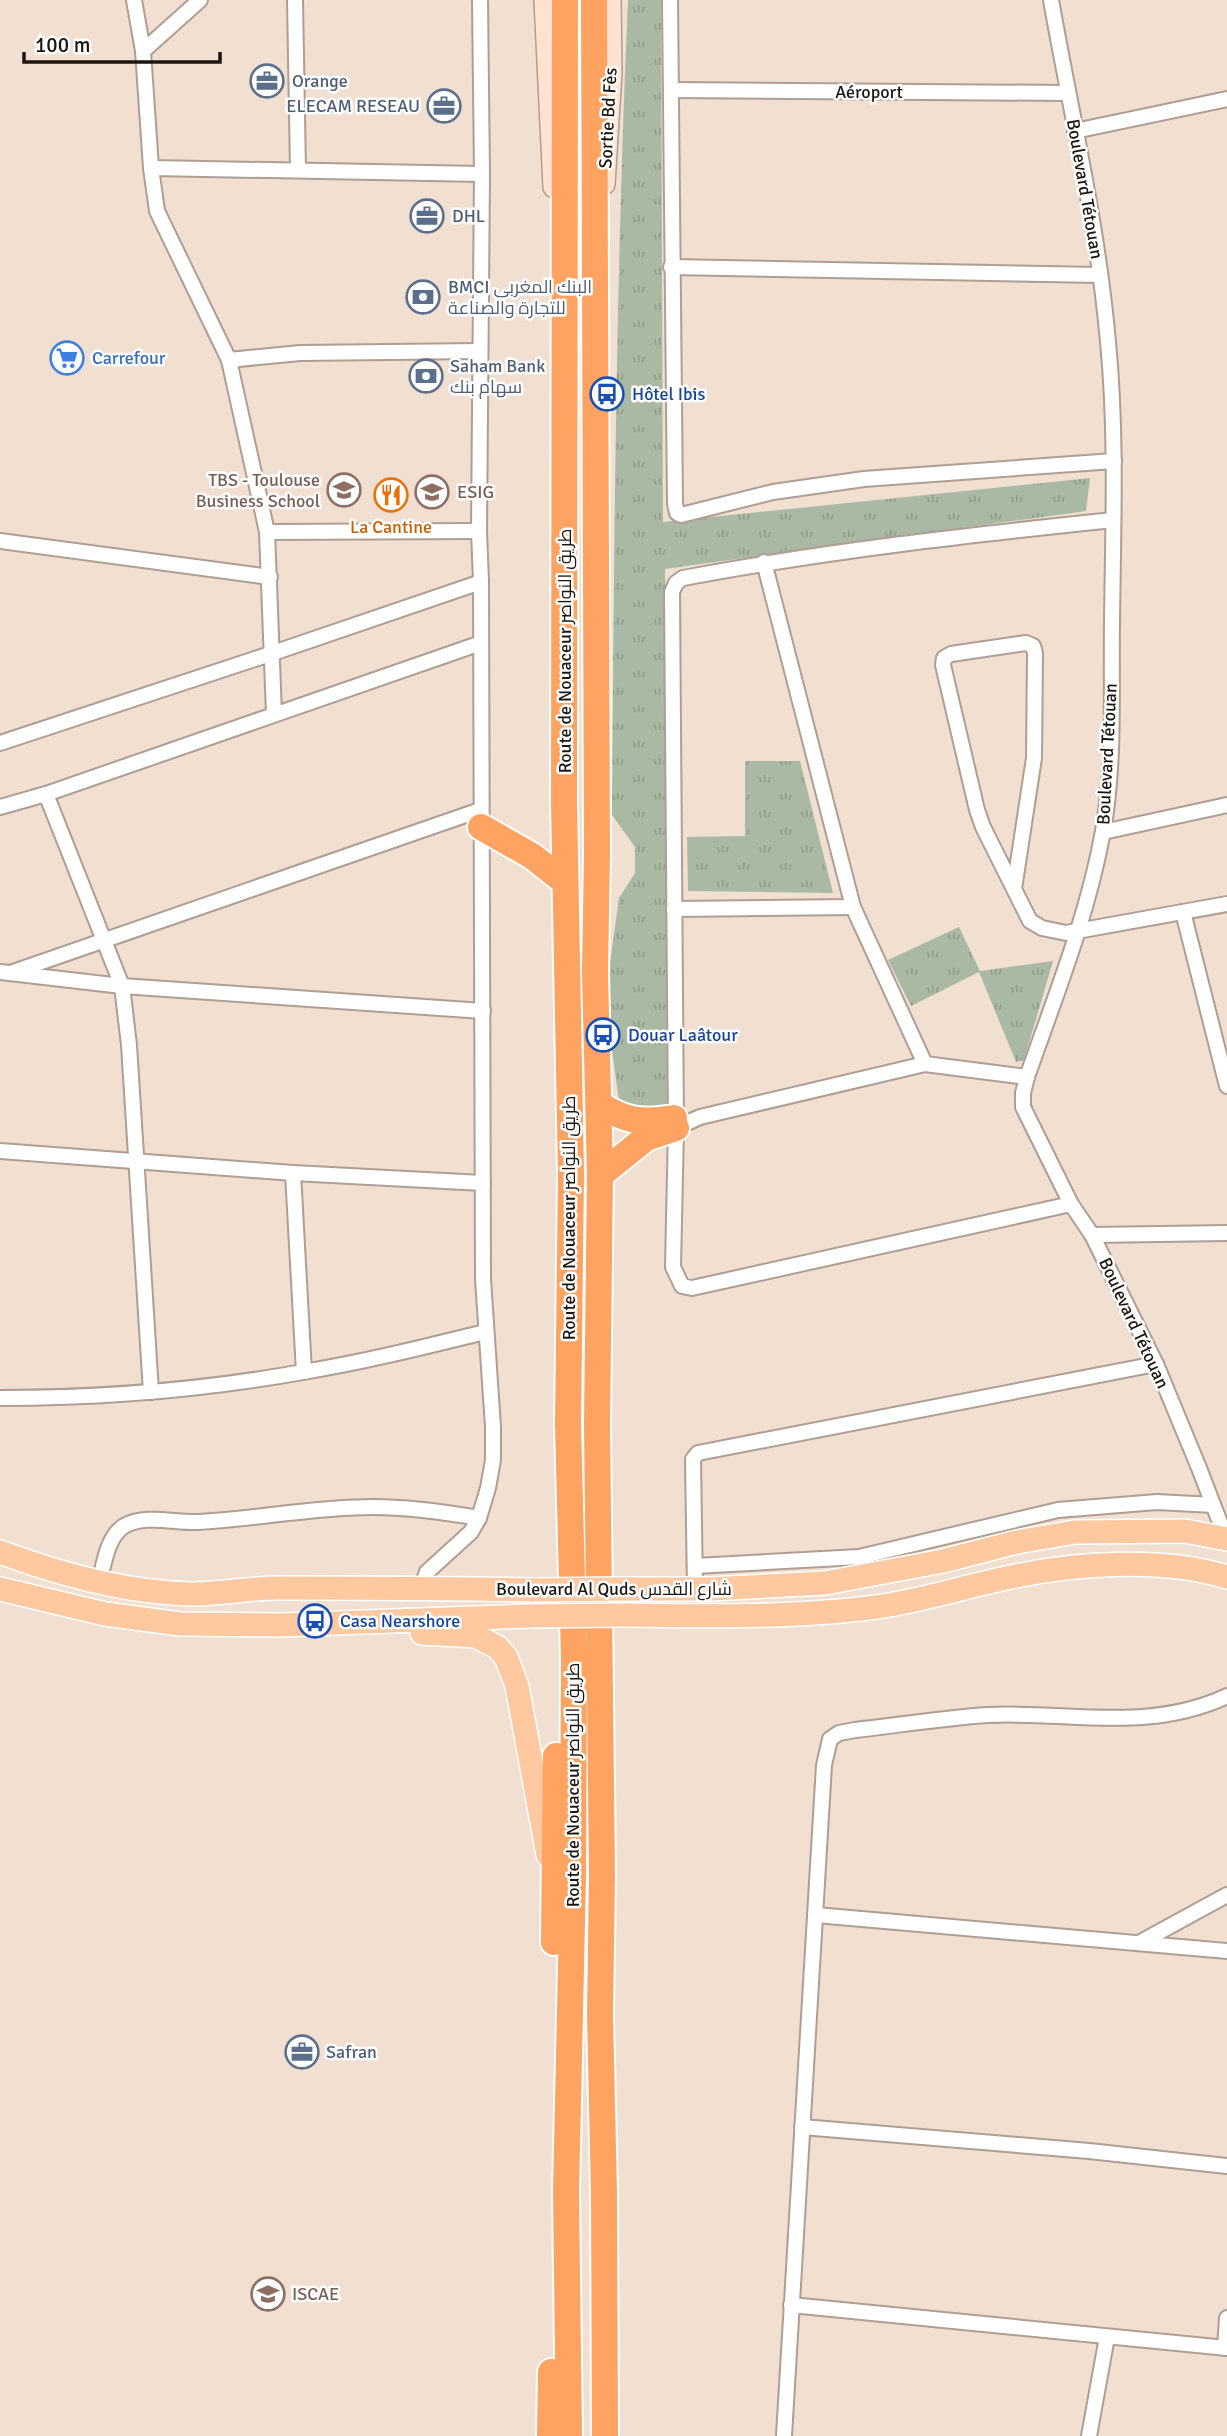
<svg xmlns="http://www.w3.org/2000/svg" width="1227" height="2436" viewBox="0 0 1227 2436" font-family="Signika,Cairo,sans-serif">
<defs>
<pattern id="grass-tufts" width="24" height="20" patternUnits="userSpaceOnUse" patternTransform="scale(1.75)"><rect width="24" height="20" fill="#a9b9a3"/><path d="M3 7l-1-3M5 7V3M7 7l1-3M15 17l-1-3M17 17v-4M19 17l1-3" fill="none" stroke="#919e8b"/></pattern>
</defs>
<rect width="100%" height="100%" fill="#f1dfd1"/>
<g fill="url(#grass-tufts)">
<path d="M628 0H661L663 522 1090 478 1086 511 665 569 667 1108H620L605 999 619 898 635 873V847L612 815C614 543 616 271 628 0Z"/>
<polygon points="745,761 800,761 833,893 688,891 687,837 745,836"/>
<polygon points="959,927 980,971 1053,961 1024,1060 1016,1062 979,972 911,1006 888,960"/>
</g>
<g fill="none" stroke-linecap="round" stroke-linejoin="round">
<defs>
<g id="street">
<polyline points="134,0 143,51 151,168 157,211 229,360 267,532 274,714"/>
<polyline points="295,0 298,170"/>
<polyline points="670,0 675,504 677,513 681,515 773,492 864,479 1114,461"/>
<path d="M1051 0C1071 113 1098 227 1108 342 1117 435 1113 529 1112 622 1111 691 1115 762 1103 831 1088 915 1055 997 1027 1077L1023 1093V1107L1071 1204 1092 1235 1156 1364 1199 1468 1226 1538"/>
<polyline points="143,51 200,0"/>
<polyline points="672,90 1067,93"/>
<polyline points="1075,131 1227,99"/>
<polyline points="151,168 482,174"/>
<polyline points="671,267 1100,275"/>
<polyline points="229,360 300,353 479,351"/>
<polyline points="267,532 479,531"/>
<polyline points="0,541 270,577"/>
<polyline points="764,562 853,907 925,1064"/>
<polyline points="0,743 273,653 481,582"/>
<polyline points="46,794 122,986 129,1045 151,1392"/>
<polyline points="0,807 46,794 481,643"/>
<polyline points="1103,832 1227,805"/>
<polyline points="1014,889 1034,758 1035,653 1033,646 1026,643 951,654 944,658 943,665 977,810 983,827 1030,921 1042,928 1066,933 1227,904"/>
<polyline points="674,909 853,907"/>
<polyline points="1183,912 1227,1086"/>
<polyline points="0,972 122,986 483,1011"/>
<polyline points="10,973 480,810"/>
<polyline points="676,1128 700,1117 925,1064 1027,1077"/>
<polyline points="0,1151 293,1173 483,1183"/>
<polyline points="293,1173 304,1372"/>
<path d="M1071 1204 692 1288 682 1286 673 1267 676 1128 672 592 676 583 683 578C826 551 969 535 1113 520"/>
<polyline points="1092,1235 1227,1233"/>
<path d="M0 1398C101 1398 203 1390 303 1372 364 1362 424 1347 485 1332"/>
<polyline points="695,1566 859,1557 1058,1510 1157,1502 1213,1505"/>
<path d="M99 1583C104 1564 107 1537 124 1526 145 1514 175 1523 198 1522 256 1519 314 1507 373 1507 409 1507 444 1512 479 1518"/>
<polyline points="421,1588 427,1572 471,1532 479,1518 488,1488 493,1460 493,1427 483,1279 481,582 479,531 482,174 480,0"/>
<polyline points="695,1589 693,1459 698,1453 1156,1364"/>
<polyline points="816,1915 1227,1951"/>
<polyline points="1139,1943 1227,1895"/>
<polyline points="802,2127 1089,2151 1227,2166"/>
<polyline points="791,2305 1227,2348"/>
<polyline points="1225,2348 1227,2318"/>
<path d="M784 2436 824 1765 830 1739 839 1733 855 1730C899 1725 944 1718 988 1715 1070 1711 1148 1733 1227 1696"/>
<polyline points="1089,2436 1107,2337"/>
</g>
<g id="secondary">
<polyline points="545,0 554,187"/>
<polyline points="604,184 611,73 610,0"/>
</g>
<g id="primary">
<path d="M0 1552C59 1574 129 1593 192 1594 221 1594 249 1588 277 1588 363 1588 448 1588 534 1590"/>
<polyline points="0,1589 105,1614 180,1624 281,1625 531,1616"/>
<polyline points="624,1589 711,1589 825,1583 943,1561 1017,1542 1075,1532 1185,1531 1227,1539"/>
<path d="M627 1615C710 1616 794 1618 876 1607 922 1601 966 1586 1011 1577 1077 1563 1162 1557 1227 1577"/>
<polyline points="422,1633 476,1636 497,1647 506,1657 517,1686 548,1855"/>
</g>
<g id="highway">
<polyline points="565,0 564,803 571,1174 568,1424 574,1659 573,1878 566,2191 569,2436"/>
<polyline points="594,0 597,855 595,973 600,1175 597,1424 602,1876 600,2016 604,2192 605,2436"/>
<polyline points="481,827 532,856 565,882"/>
<path d="M599 1104C626 1122 642 1123 674 1118"/>
<polyline points="600,1175 646,1138 676,1128"/>
<polyline points="554,1942 556,1756"/>
<polyline points="550,2436 551,2372"/>
</g>
</defs>
<use href="#street" stroke="#af9e91" stroke-width="18"/>
<use href="#secondary" stroke="#af9e91" stroke-width="24"/>
<use href="#primary" stroke="#fff" stroke-width="26"/>
<use href="#highway" stroke="#fff" stroke-width="30"/>
<use href="#street" stroke="#fff" stroke-width="14"/>
<use href="#secondary" stroke="#ffe3d0" stroke-width="21"/>
<use href="#primary" stroke="#fec8a0" stroke-width="23"/>
<use href="#highway" stroke="#fea361" stroke-width="26"/>
<defs>
<g id="primary-bridge">
<polyline points="534,1590 624,1589"/>
<polyline points="531,1616 627,1615"/>
</g>
</defs>
<use href="#primary-bridge" stroke="#fff" stroke-width="26" stroke-linecap="butt"/>
<use href="#primary-bridge" stroke="#fec8a0" stroke-width="23"/>
</g>
<defs>
<symbol id="office-ring" viewBox="-11 -11 22 22"><circle r="9.5" fill="#fff" stroke="#5c6f8a" stroke-width="1.5"/><path d="M-6-3h4V-5.5h4V-3h4V5H-6ZM-1-4.5V-3h2v-1.5ZM-6 0V1H6V0Z" fill="#5c6f8a"/></symbol>
<symbol id="bank-ring" viewBox="-11 -11 22 22"><circle r="9.5" fill="#fff" stroke="#5c6f8a" stroke-width="1.5"/><path d="M-6-4H6V4H-6ZM0-2.3a2.3 2.3 0 1 0 0 4.6a2.3 2.3 0 1 0 0-4.6Z" fill="#5c6f8a"/></symbol>
<symbol id="supermarket-ring" viewBox="-11 -11 22 22"><circle r="9.5" fill="#fff" stroke="#3f7fe0" stroke-width="1.5"/><path d="M-6-5.5h2.5l.6 2H6L4.5 2H-2.5L-4.4-4H-6ZM-1.5 3.2a1.3 1.3 0 1 0 .1 0ZM3 3.2a1.3 1.3 0 1 0 .1 0Z" fill="#3f7fe0"/></symbol>
<symbol id="bus-ring" viewBox="-11 -11 22 22"><circle r="9.5" fill="#fff" stroke="#1a4fb4" stroke-width="1.5"/><path d="M-5-6H5V4H4V6H2V4H-2V6H-4V4H-5ZM-3.5-4V0h7V-4ZM-3.5 1.2v1.5H-2V1.2ZM2 1.2v1.5H3.5V1.2Z" fill="#1a4fb4"/></symbol>
<symbol id="university-ring" viewBox="-11 -11 22 22"><circle r="9.5" fill="#fff" stroke="#8d6e63" stroke-width="1.5"/><path d="M0-5L7-2L0 1L-7-2ZM-4 1L0 2.5L4 1V4Q0 6-4 4Z" fill="#8d6e63"/></symbol>
<symbol id="restaurant-ring" viewBox="-11 -11 22 22"><circle r="9.5" fill="#fff" stroke="#e8710a" stroke-width="1.5"/><path d="M-5-6h1v4h1v-4h1v4h1v-4h1v5L-1.5 .5V6h-2V.5L-5-1ZM5-6V6H3V1.5H1.5Q1.5-4 5-6Z" fill="#e8710a"/></symbol>
</defs>
<g fill-rule="evenodd">
<use href="#office-ring" x="248" y="62" width="38" height="38"/>
<use href="#office-ring" x="425" y="87" width="38" height="38"/>
<use href="#office-ring" x="408" y="197" width="38" height="38"/>
<use href="#bank-ring" x="404" y="278" width="38" height="38"/>
<use href="#supermarket-ring" x="48" y="339" width="38" height="38"/>
<use href="#bank-ring" x="407" y="357" width="38" height="38"/>
<use href="#bus-ring" x="588" y="375" width="38" height="38"/>
<use href="#university-ring" x="325" y="471" width="38" height="38"/>
<use href="#university-ring" x="413" y="473" width="38" height="38"/>
<use href="#restaurant-ring" x="372" y="476" width="38" height="38"/>
<use href="#bus-ring" x="584" y="1016" width="38" height="38"/>
<use href="#bus-ring" x="296" y="1602" width="38" height="38"/>
<use href="#office-ring" x="283" y="2033" width="38" height="38"/>
<use href="#university-ring" x="249" y="2275" width="38" height="38"/>
</g>
<g text-anchor="middle" stroke-width="5" stroke-linejoin="round" paint-order="stroke">
<g font-size="18" fill="#4e5e75" stroke="#fff" text-anchor="start">
<text x="292" y="87">Orange</text>
<text x="420" y="112" text-anchor="end">ELECAM RESEAU</text>
<text x="452" y="222">DHL</text>
<text x="448" y="293">BMCI البنك المغربي<tspan x="448" dy="21">للتجارة والصناعة</tspan></text>
<text x="450" y="372">Saham Bank<tspan x="450" dy="21">سهام بنك</tspan></text>
<text x="326" y="2058">Safran</text>
</g>
<g font-size="18" fill="#1c1611" stroke="#fff">
<text x="869" y="98">Aéroport</text>
<text transform="translate(608 118) rotate(-87)" y="6">Sortie Bd Fès</text>
<text transform="translate(1085 189) rotate(80)" y="6">Boulevard Tétouan</text>
<text transform="translate(565 651) rotate(-90)" y="6">Route de Nouaceur طريق النواصر</text>
<text transform="translate(1107 754) rotate(-87)" y="6">Boulevard Tétouan</text>
<text transform="translate(569 1218) rotate(-90)" y="6">Route de Nouaceur طريق النواصر</text>
<text transform="translate(1134 1323) rotate(65)" y="6">Boulevard Tétouan</text>
<text x="614" y="1595">Boulevard Al Quds شارع القدس</text>
<text transform="translate(573 1785) rotate(-90)" y="6">Route de Nouaceur طريق النواصر</text>
</g>
<g font-size="18" fill="#366cbe" stroke="#fff" text-anchor="start">
<text x="92" y="364">Carrefour</text>
</g>
<g font-size="18" fill="#164399" stroke="#fff" text-anchor="start">
<text x="632" y="400">Hôtel Ibis</text>
<text x="628" y="1041">Douar Laâtour</text>
<text x="340" y="1627">Casa Nearshore</text>
</g>
<g font-size="18" fill="#785e54" stroke="#fff" text-anchor="start">
<text x="320" y="486" text-anchor="end">TBS - Toulouse<tspan x="320" dy="21">Business School</tspan></text>
<text x="457" y="498">ESIG</text>
<text x="292" y="2300">ISCAE</text>
</g>
<g font-size="18" fill="#c56008" stroke="#fff">
<text x="391" y="533">La Cantine</text>
</g>
</g>
<path d="M24 52v10h196v-10" fill="none" stroke="#1c1611" stroke-width="3.5"/>
<text x="35" y="52" font-size="21" fill="#1c1611" stroke="#ffffff" stroke-width="5" paint-order="stroke">100 m</text>
</svg>
